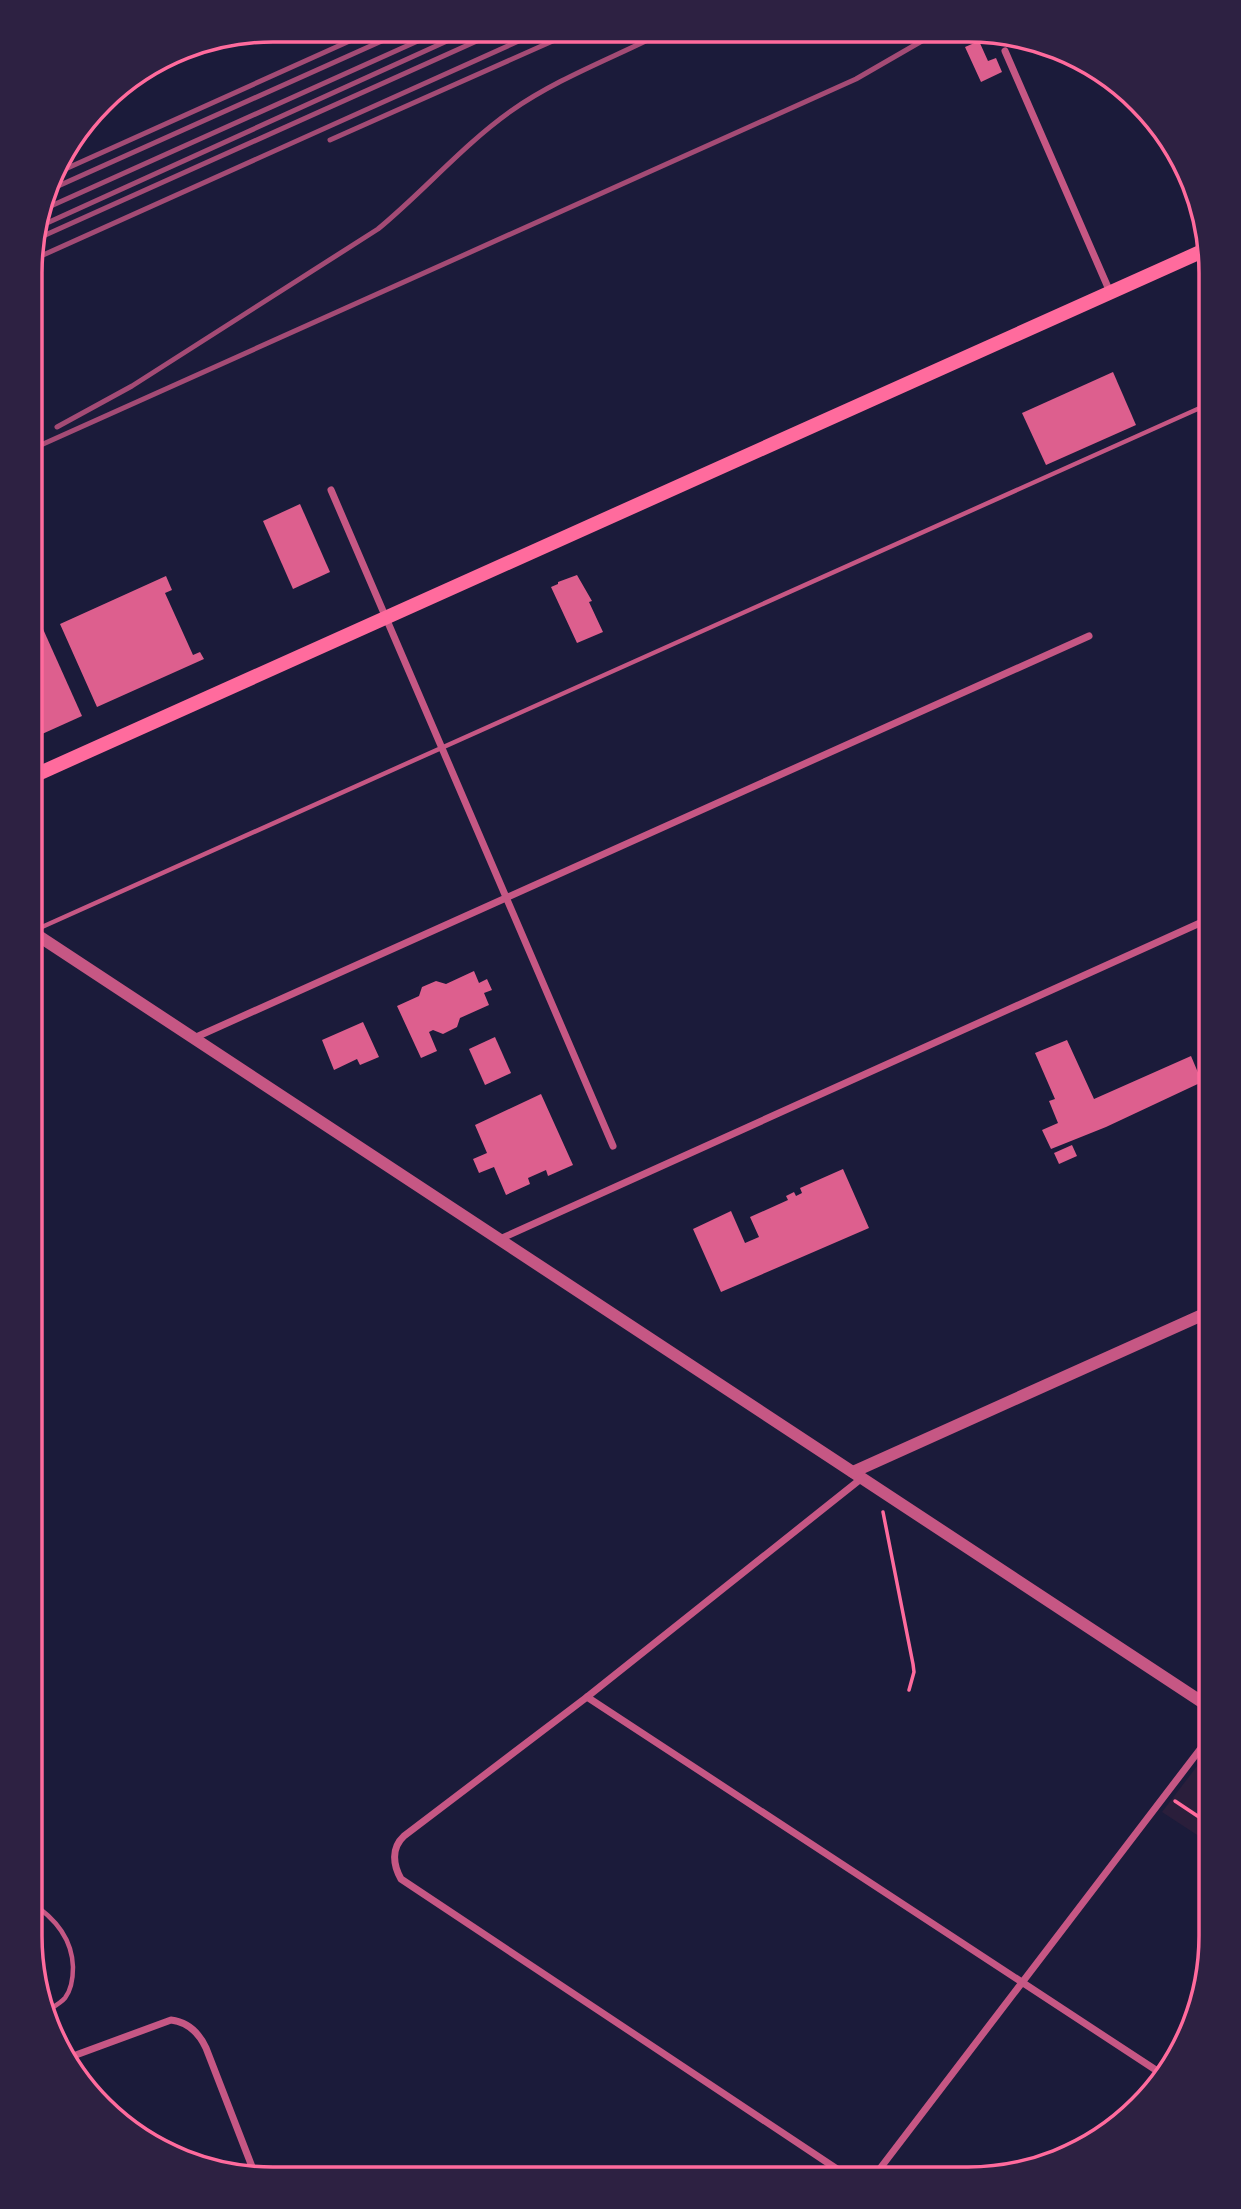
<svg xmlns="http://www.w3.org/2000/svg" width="1241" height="2209" viewBox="0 0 1241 2209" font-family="'Roboto Serif',serif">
<rect width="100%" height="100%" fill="#1b1b3a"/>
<polygon fill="#2a1e3b" points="1211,1748 1211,1844 1162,1812"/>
<g fill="#dd5f8e">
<polygon points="744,33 764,33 747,40"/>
<polygon points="979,41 988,61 996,58 1002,72 981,82 965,47"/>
<polygon points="1113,372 1136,425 1046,465 1022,413"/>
<polygon points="300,504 330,572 293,589 263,521"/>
<polygon points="577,575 592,601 589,602 603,632 577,643 551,587 558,584 558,582"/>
<polygon points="166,576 172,590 165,593 193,655 200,652 204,659 97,707 60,624"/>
<polygon points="43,629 82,716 31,739 31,634"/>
<polygon points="474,971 479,983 487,979 492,990 484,993 489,1005 460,1018 457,1027 443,1034 433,1030 429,1032 437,1051 421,1058 397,1006 419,996 422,987 436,981 446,984"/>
<polygon points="363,1022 379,1057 360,1065 357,1059 334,1070 322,1040"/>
<polygon points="495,1037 511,1073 485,1085 469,1049"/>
<polygon points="1067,1040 1094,1099 1191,1056 1202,1082 1106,1127 1051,1149 1042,1130 1058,1123 1049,1101 1055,1099 1035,1053"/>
<polygon points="541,1094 573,1165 548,1176 546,1170 528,1178 530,1184 506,1195 494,1167 479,1173 473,1159 487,1153 475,1125"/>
<polygon points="1072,1145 1077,1156 1059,1164 1054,1153"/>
<polygon points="843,1169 869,1228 721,1292 693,1229 731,1211 745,1243 759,1237 750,1217 788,1200 786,1196 794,1192 796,1196 802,1193 800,1188"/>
</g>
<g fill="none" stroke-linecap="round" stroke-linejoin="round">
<g stroke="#ff6b9d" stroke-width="3.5">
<polyline points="883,1512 913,1664 914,1672 909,1690"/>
<polyline points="1175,1801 1211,1825"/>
</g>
<g stroke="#c65784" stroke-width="4.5">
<polyline points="33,931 1211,403"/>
<path d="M30 1902C54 1917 72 1938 73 1967 73 1978 72 1989 65 1998 60 2004 49 2009 43 2014"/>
</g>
<g stroke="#c65784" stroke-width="7">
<polyline points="1005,51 1110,292"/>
<polyline points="331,490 613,1146"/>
<polyline points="194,1038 1089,636"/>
<polyline points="500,1239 1211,918"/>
<polyline points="587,1697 1165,2076"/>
<path d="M65 2059 171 2020C188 2022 199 2033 206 2048L256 2177"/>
<path d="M852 2179 401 1879C393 1865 391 1848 404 1836L587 1697 862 1478"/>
<polyline points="872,2179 1211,1735"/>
</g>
<g stroke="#c65784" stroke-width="12">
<polyline points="31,931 1211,1708"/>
<polyline points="853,1472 1211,1311"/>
</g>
<polyline stroke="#ff6b9d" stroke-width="14" points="31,777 1207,249"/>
<g stroke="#a44b75" stroke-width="5">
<polyline points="330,140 573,32"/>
<polyline points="52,175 374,30"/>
<polyline points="47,191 404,31"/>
<polyline points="42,210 440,31"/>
<polyline points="36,228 469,31"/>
<polyline points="32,241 499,31"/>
<polyline points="32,260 541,31"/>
<path d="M57 427 132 386 378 229C424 191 463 145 511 111 558 78 613 58 664 32"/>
<polyline points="32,449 856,79 934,34"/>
</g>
</g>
<path d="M0 0H1241V2209H0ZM273 42H968A231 231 0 0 1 1199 273V1936A231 231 0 0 1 968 2167H273A231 231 0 0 1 42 1936V273A231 231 0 0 1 273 42Z" fill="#2d2142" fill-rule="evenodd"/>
<path fill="none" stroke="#ff6b9d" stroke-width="3.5" d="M273 42H968A231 231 0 0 1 1199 273V1936A231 231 0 0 1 968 2167H273A231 231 0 0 1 42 1936V273A231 231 0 0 1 273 42Z"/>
</svg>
